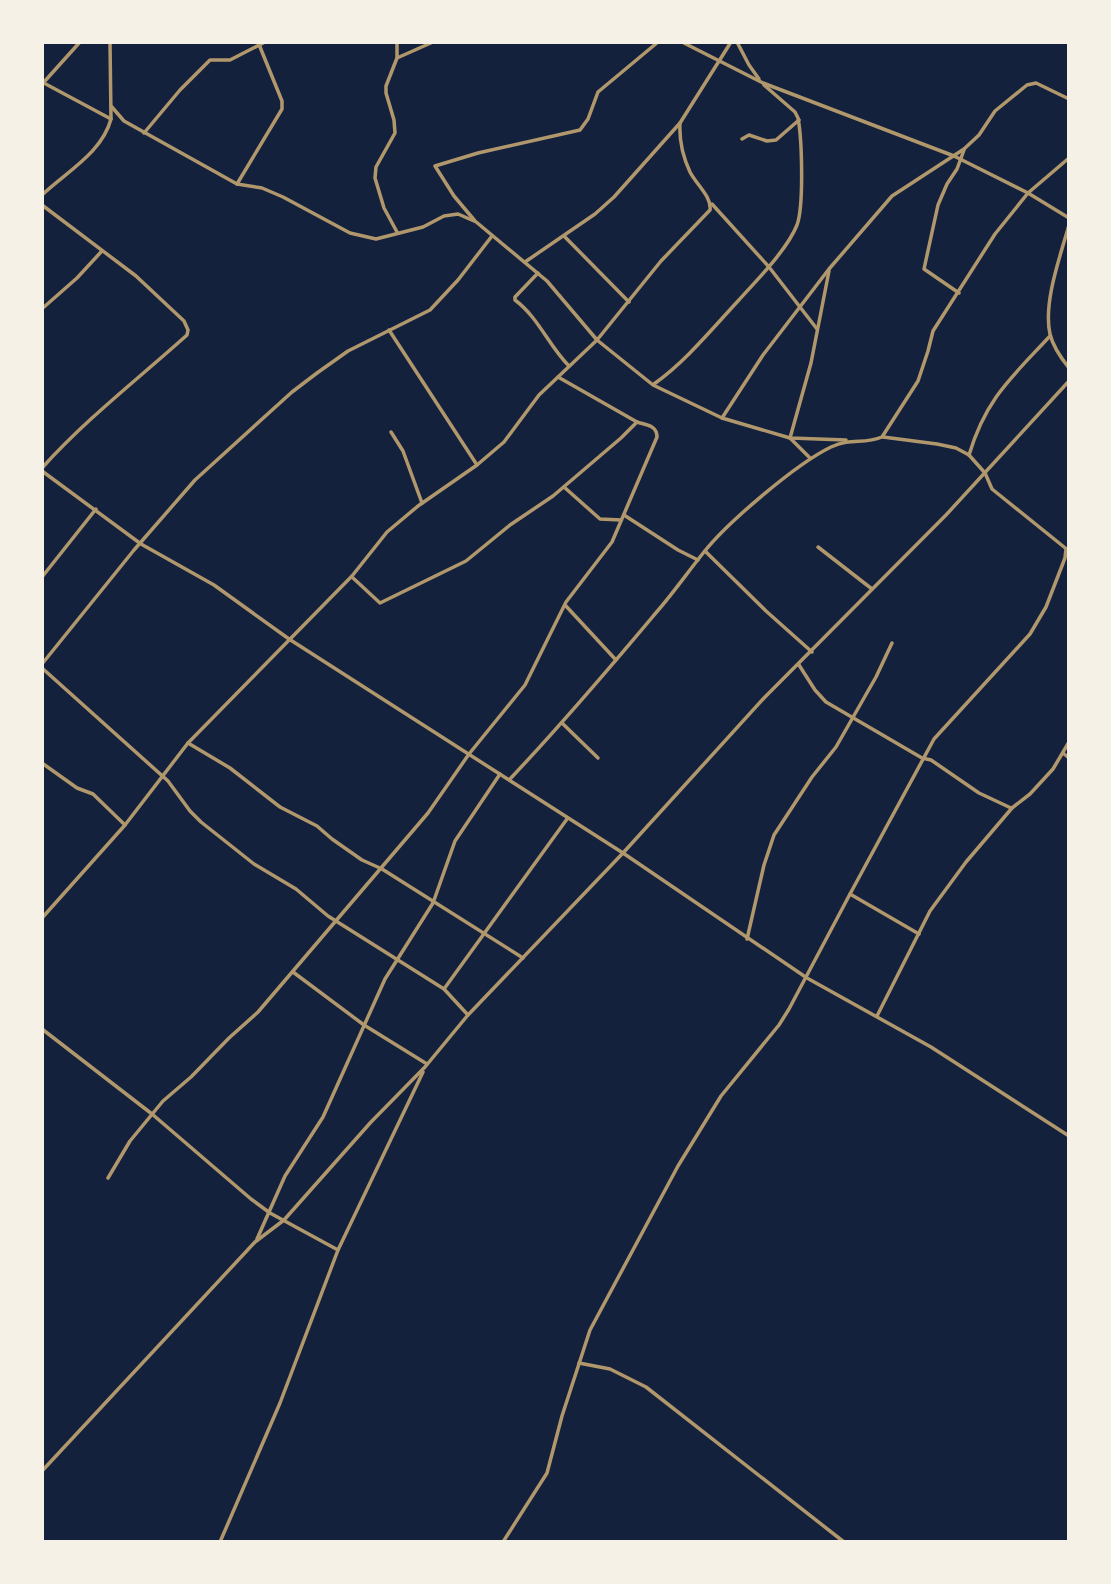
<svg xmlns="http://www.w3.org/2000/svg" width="1111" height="1584" viewBox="0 0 1111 1584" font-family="'Noto Serif',serif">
<rect width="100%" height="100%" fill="#14213d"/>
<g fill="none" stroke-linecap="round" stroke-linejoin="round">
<g stroke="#b1986c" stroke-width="3.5">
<polyline points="397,42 397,58 386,86 386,93 394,120 395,133 376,167 375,178 384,208 397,232"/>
<polyline points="658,42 598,92 588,119 580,130 478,153 435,166 454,196 475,221 547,281 597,340 653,385 722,418 790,438 810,458"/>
<polyline points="682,42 763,83 954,156 1028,193 1069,218"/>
<polyline points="737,42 749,65 759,79"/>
<polyline points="397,58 433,42"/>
<polyline points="42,82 111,119"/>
<polyline points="44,82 80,42"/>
<polyline points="111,106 124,121 237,184 262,188 283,197 350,233 376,239 423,227 444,216 458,214 474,221"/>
<polyline points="144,133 180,90 210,60 230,60 265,42"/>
<polyline points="742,139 749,135 767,141 776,140 799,120"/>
<polyline points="237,184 282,109 282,101 258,42"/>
<path d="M42 195C66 172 102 153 111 119L110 42"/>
<polyline points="712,204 769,267 817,329"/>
<path d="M42 205 136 276 184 321 188 330 187 335C138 379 86 419 42 468"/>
<path d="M1069 225C1060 257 1043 303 1050 334 1053 347 1061 358 1069 368"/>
<polyline points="564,236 629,302"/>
<polyline points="525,262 595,214 614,197 680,123 731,42"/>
<polyline points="829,271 811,363 790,438 846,440"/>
<path d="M538 273 515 297V300C538 317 549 346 569 366"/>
<polyline points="959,293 924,269 938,205 947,184 957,169 964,150"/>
<polyline points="42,305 44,307 77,278 101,252"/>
<polyline points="389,330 477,465"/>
<path d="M654 384C686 361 711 330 738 301 756 281 787 250 797 225 804 206 802 139 798 118L795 112 764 85"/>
<polyline points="722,418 763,355 829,269 892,196 964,149 979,135 995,111 1027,85 1036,83 1069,99"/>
<polyline points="391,432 403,451 422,503"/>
<polyline points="883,437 937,444 956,448 969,455 985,473 992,489 1069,551"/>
<path d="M969 455C986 398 1012 377 1050 336"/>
<polyline points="42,471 141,544 214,585 289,639 623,853 807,978 931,1047 1069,1136"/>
<polyline points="564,487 600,519 621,520"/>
<polyline points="624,515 678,550 698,560"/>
<polyline points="818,547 872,589"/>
<polyline points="705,551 766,611 812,652"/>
<polyline points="42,577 96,509"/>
<polyline points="352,577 380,603 466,561 510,525 553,496 621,438 637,422"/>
<polyline points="565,605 616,660"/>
<polyline points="42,664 134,550 195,480 292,392 317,373 348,351 430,310 458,280 492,236"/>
<polyline points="799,665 815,690 826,702 922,758 931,760 979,793 1011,808"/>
<polyline points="42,668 168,781 190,811 201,822 254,864 296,889 328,916 444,989 468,1015"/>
<polyline points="562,723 598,758"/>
<polyline points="188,743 230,768 280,807 317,826 332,839 362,860 382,869 523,958"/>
<polyline points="1063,753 1069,758"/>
<polyline points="42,763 77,788 93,794 125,825"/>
<path d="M510 779C560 726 607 671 654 615 672 595 687 573 704 552 728 522 796 464 831 447 852 437 863 445 882 437L918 381 928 351 933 331 995 234 1028 193 1069 158"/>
<path d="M42 918 125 825 188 743 352 576 387 532 418 506 477 465 504 442 539 395 597 340 661 261 710 210C712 197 696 184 690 172 682 155 679 141 680 123"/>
<polyline points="919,934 850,894 934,739 1030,634 1046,607 1065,558 1066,549"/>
<polyline points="747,939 764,865 774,835 812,777 836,747 876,677 892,643"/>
<polyline points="293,972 364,1025 427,1064"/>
<polyline points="444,989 567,819"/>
<polyline points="877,1016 930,911 966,862 1012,808 1030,794 1053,769 1069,742"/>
<polyline points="42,1029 152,1114 251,1199 270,1213 338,1250"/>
<path d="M108 1178 130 1141 163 1101 191 1077 229 1038 258 1012 428 813 469 754 525 685 566 602 612 542 657 437C657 425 646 425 637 422L558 377"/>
<polyline points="257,1239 285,1176 323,1117 385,979 433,903 455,841 500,774"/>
<polyline points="579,1363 610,1369 646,1387 844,1542"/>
<polyline points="42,1471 255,1242 284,1220 371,1122 425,1067 468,1015 623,853 764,698 946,515 1069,381"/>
<polyline points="220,1542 280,1403 338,1250 423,1072"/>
<polyline points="503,1542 547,1473 562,1416 590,1330 678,1166 721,1096 779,1025 789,1009 850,894"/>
</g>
</g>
<rect width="1111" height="1584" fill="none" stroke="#f6f1e7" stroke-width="88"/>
</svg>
